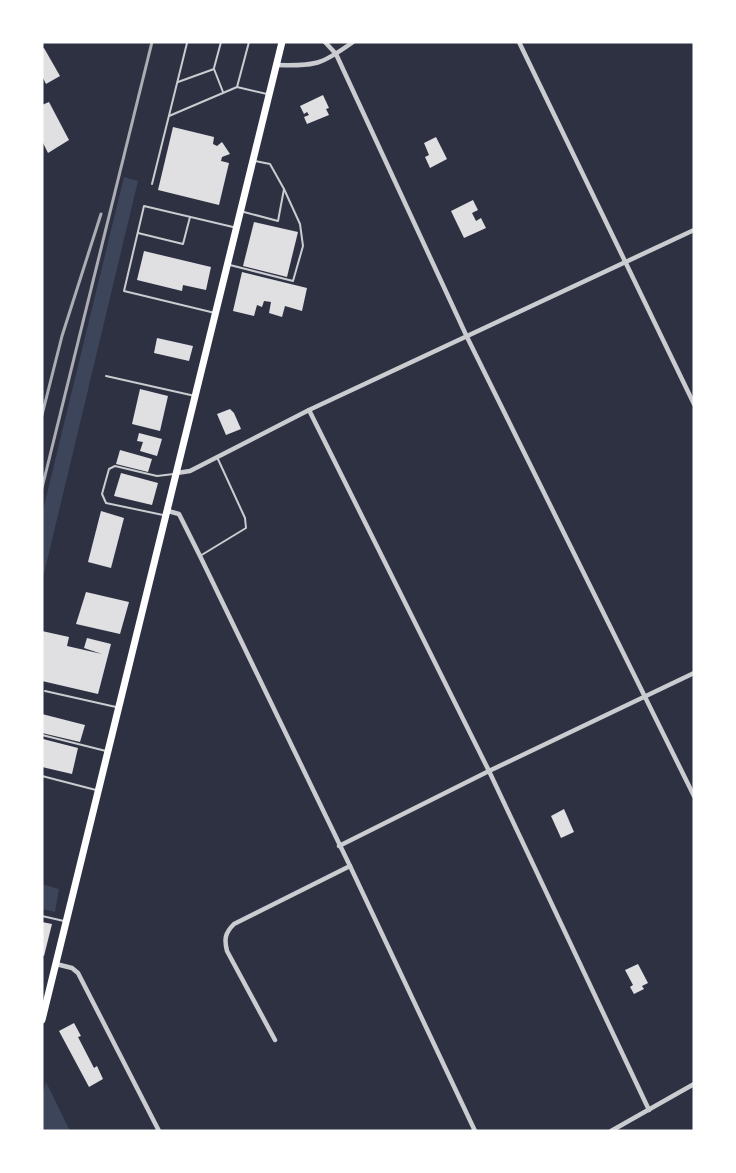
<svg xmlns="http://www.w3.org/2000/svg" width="736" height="1173" viewBox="0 0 736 1173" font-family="'Playfair Display',serif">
<rect width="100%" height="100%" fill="#2d3142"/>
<g fill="#3c4559">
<polygon points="124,177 138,181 42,582 42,514"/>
<polygon points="42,884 59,889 55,912 42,909"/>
<polygon points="46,1082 70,1131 42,1131 42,1095"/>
</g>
<g fill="#e0e0e3">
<polygon points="44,48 60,76 46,84 42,76 42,49"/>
<polygon points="323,95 329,108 326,109 329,115 307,124 304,117 309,115 307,112 304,114 300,106"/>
<polygon points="49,102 69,140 48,153 42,141 42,105"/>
<polygon points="173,127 214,137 213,144 217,146 222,142 230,154 222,157 221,161 229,163 219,205 158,190"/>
<polygon points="436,137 447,159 430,168 425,157 429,155 424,143"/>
<polygon points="473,200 478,210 472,213 476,221 481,218 486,228 464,238 451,211"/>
<polygon points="254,222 298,232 287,277 243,266"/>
<polygon points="144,251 211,267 206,290 183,285 182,291 137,280"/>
<polygon points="242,272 307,288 302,311 285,306 282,317 269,313 271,302 264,301 262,307 257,305 254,316 233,311"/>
<polygon points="157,338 193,346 189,361 154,353"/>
<polygon points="140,389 168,396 160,431 132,424"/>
<polygon points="230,409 234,413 241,429 226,435 217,414"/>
<polygon points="139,433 162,439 157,456 140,451 143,442 137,441"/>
<polygon points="120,450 152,459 148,472 116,464"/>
<polygon points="121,473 158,483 152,505 114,496"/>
<polygon points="101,511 124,518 111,568 88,562"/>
<polygon points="86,592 129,602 120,634 76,624"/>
<polygon points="42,631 69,637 67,646 102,654 84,648 87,638 111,644 98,694 42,681"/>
<polygon points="42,714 85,725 80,742 42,733"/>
<polygon points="43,739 78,748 72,774 42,767"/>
<polygon points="564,809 574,832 561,838 551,816"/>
<polygon points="42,922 52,924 44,956 42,955"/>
<polygon points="638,964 648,983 642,986 644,989 634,994 630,987 633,985 625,970"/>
<polygon points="74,1023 81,1036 78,1037 94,1068 97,1066 103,1079 89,1087 59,1031"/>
</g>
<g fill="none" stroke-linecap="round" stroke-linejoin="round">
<g stroke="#caccd0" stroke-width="2">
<polyline points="214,68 221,42"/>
<polyline points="178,82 214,69 223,92"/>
<polyline points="237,87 249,42"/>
<polyline points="169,116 237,87 267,94"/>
<polyline points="152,184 187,43"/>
<polyline points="244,212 278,221 284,189 270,164 255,161"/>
<polyline points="138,233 183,244 190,217"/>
<polyline points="230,265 293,281 303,246 300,224 284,189"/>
<polyline points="215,313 124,291 144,206 233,227"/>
<polyline points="106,376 195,396"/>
<polyline points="163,515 106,503 102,494 109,469 115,466 157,476 174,474"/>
<polyline points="200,556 246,528 245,518 217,457"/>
<polyline points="45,691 116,707"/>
<polyline points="42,735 106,751"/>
<polyline points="42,776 96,790"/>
<polyline points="42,916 64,921"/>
</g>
<g stroke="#caccd0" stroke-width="4.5">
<polyline points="325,42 336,54 467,337 694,796"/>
<polyline points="519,42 694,404"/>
<path d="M277 65C316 66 321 65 353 42"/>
<polyline points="309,410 489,771 649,1110"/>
<polyline points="177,473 190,471 309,410 694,230"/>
<polyline points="168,511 179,514 200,556 350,866 475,1131"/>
<polyline points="339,846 489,771 694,673"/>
<polyline points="56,964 72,968 78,973 159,1131"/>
<path d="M275 1040 227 951C224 939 225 933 234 924L350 866"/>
<polyline points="611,1131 694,1084"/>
</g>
<polyline stroke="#fff" stroke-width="7" points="42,1020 282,42"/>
<g stroke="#abadb3" stroke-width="3">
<polyline points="42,415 62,336 101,214"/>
<polyline points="42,488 152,42"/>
</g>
</g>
<rect width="736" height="1173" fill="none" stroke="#ffffff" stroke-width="87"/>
</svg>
